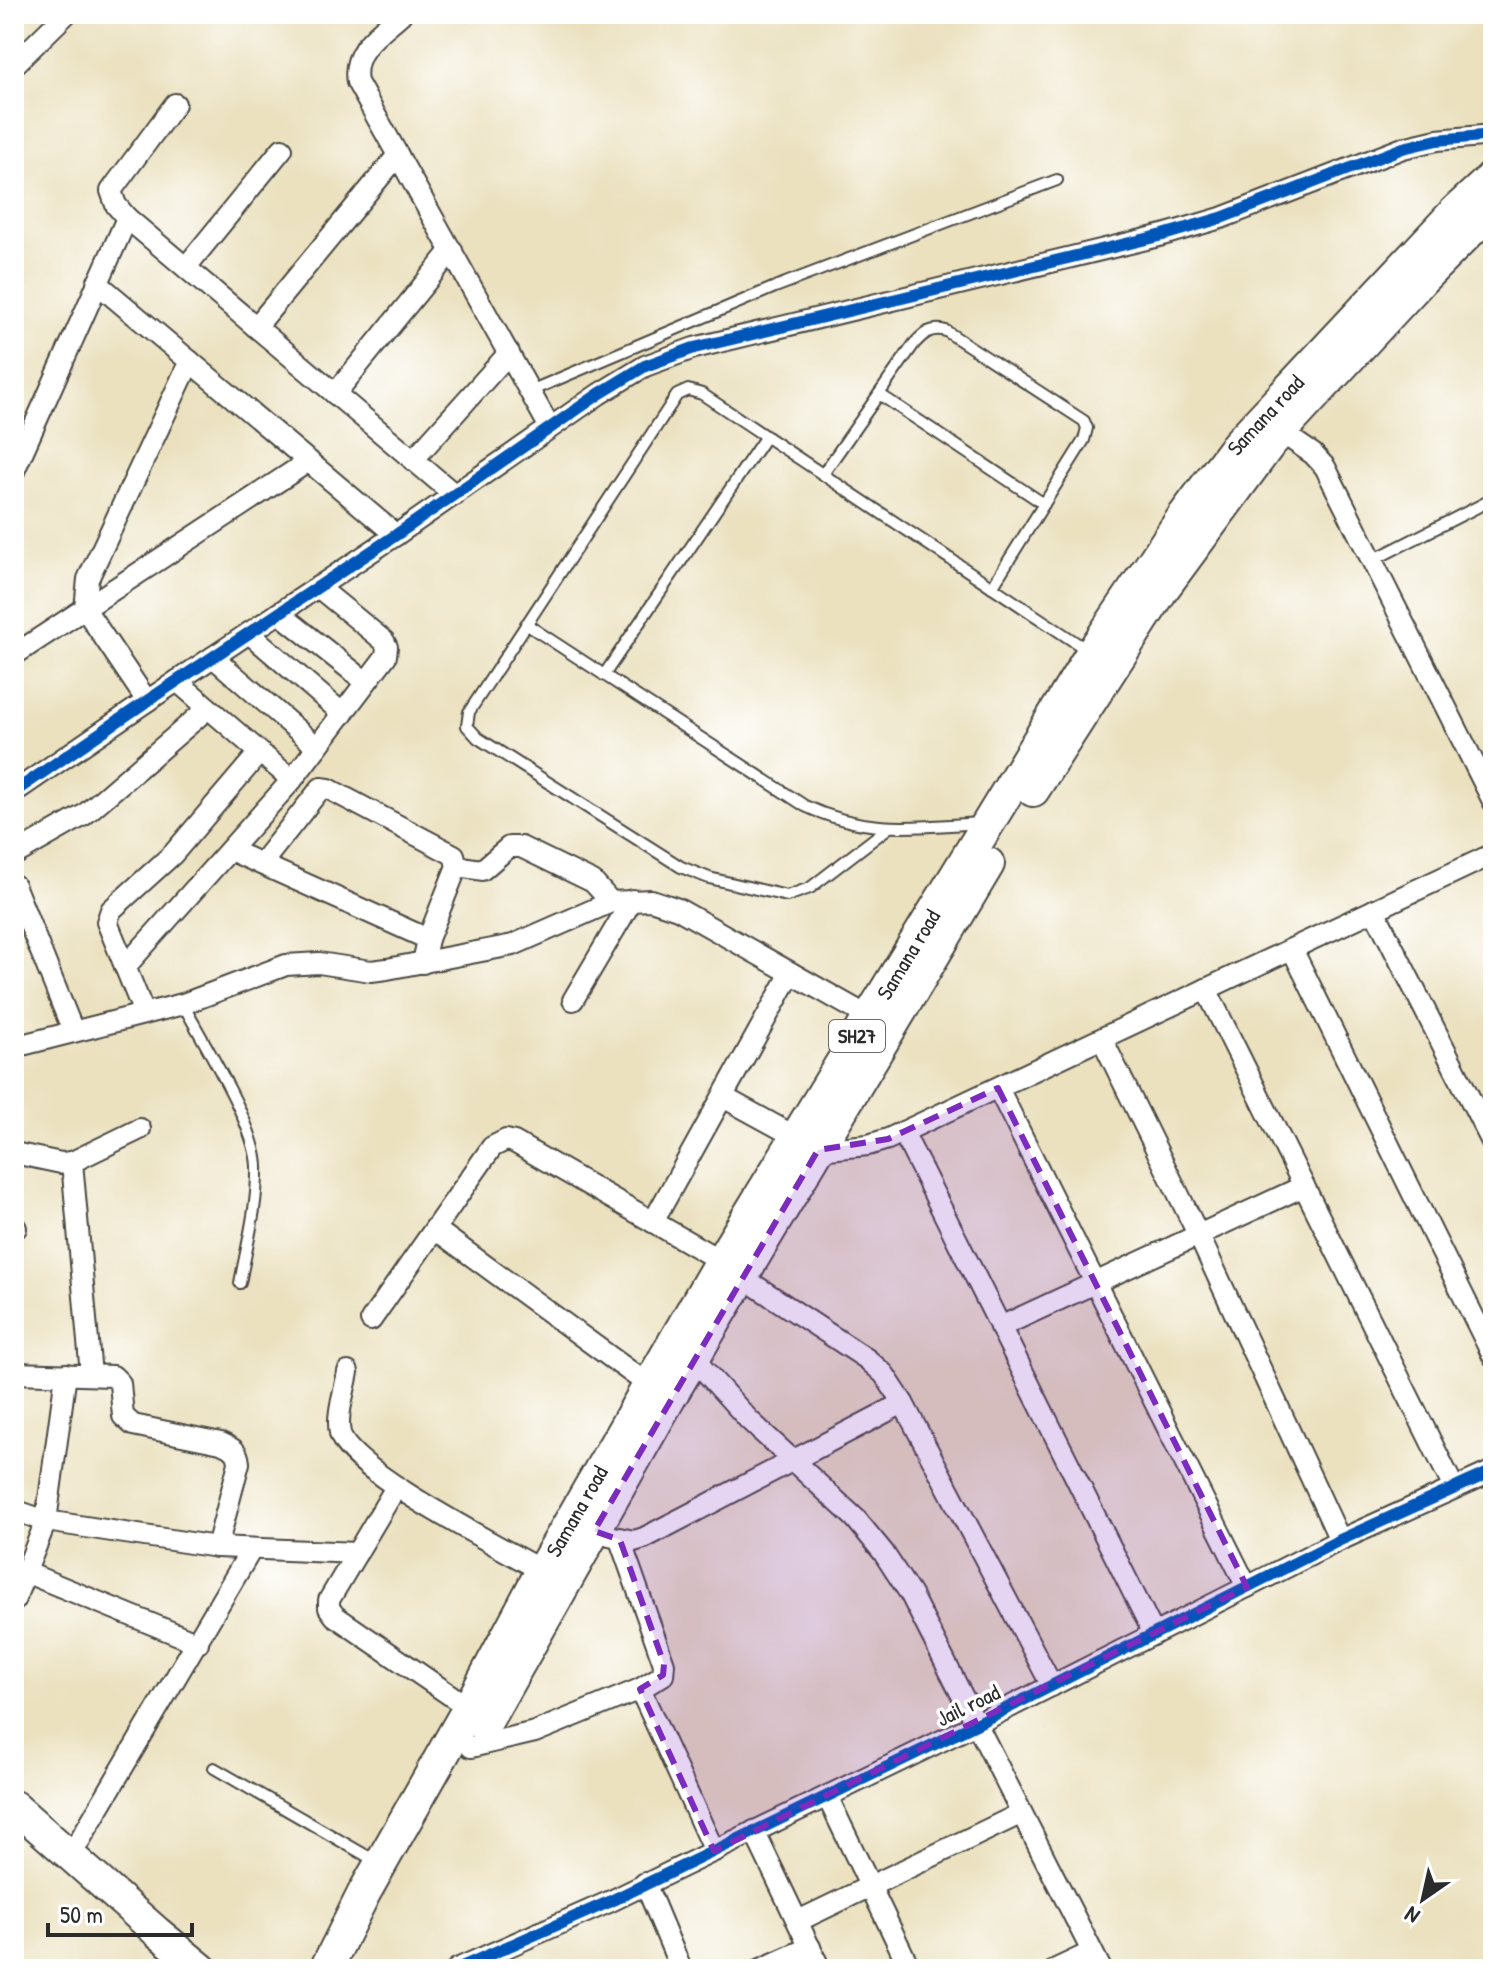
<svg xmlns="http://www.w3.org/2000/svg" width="1507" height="1983" viewBox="0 0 1507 1983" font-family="'Patrick Hand',sans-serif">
<rect width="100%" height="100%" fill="#fff"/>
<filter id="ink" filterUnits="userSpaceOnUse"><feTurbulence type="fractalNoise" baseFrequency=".0125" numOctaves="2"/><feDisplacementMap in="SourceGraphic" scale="16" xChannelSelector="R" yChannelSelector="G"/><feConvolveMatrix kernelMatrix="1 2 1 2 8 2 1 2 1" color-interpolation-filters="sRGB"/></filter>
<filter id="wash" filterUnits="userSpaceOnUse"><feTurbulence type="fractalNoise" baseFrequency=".006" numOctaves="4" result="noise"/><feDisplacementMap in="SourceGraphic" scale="32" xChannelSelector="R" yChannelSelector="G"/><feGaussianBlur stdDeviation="1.8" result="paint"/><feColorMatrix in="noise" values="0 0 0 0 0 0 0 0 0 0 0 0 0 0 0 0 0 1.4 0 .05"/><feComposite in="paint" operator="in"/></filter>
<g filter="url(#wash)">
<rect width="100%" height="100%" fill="#ebe1bf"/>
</g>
<g filter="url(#ink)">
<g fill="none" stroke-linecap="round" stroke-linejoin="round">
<defs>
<g id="lane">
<polyline points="530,391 775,287 1057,180"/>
<polyline points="879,394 1044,504"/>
<path d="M823 474 914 344C924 333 931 327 946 331L1084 421 1087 428 1084 440 992 587"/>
<polyline points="1373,560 1493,499"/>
<path d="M526 624 805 806C867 835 916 827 981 823"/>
<polyline points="604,675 766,436"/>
<polyline points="888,828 810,888 787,896 709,878 681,867 478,738 467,726 469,712 677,395 688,390 702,394 1090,652"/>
<path d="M183 1004C204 1044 255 1124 257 1166 258 1205 247 1245 240 1283"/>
<polyline points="214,1768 379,1863"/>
</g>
<g id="street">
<path d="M401 14C380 33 351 50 357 82L549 426"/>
<polyline points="14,65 66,14"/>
<polyline points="175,104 116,184 111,191 116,205 127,218 455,495"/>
<polyline points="186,267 282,149"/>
<polyline points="97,283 396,535"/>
<polyline points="256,327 398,155"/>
<polyline points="335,394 452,250"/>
<polyline points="1281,432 1313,454 1325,467 1493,801"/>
<polyline points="413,460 509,353"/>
<polyline points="14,471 127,218"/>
<polyline points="279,613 366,682"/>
<polyline points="249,633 343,714"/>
<polyline points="14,655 309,461"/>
<polyline points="213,657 317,747"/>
<polyline points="177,681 292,780"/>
<polyline points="147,701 85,609 88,579 190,361"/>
<polyline points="14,792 147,701 396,535 599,394 645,366 694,348 1163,235 1221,218 1403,148 1437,140 1493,135"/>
<polyline points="230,850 428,939"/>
<polyline points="14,855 84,815 207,709"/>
<polyline points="261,864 321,788 329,789 454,855 457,866 428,939 423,963"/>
<polyline points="457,866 482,870 509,847 521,847 593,882 611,902"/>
<polyline points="14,885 73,1031"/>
<polyline points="1374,910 1493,1144"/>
<polyline points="1292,949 1493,1356"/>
<polyline points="125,967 292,780 386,656 387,647 384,641 318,587"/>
<polyline points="1206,989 1454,1488"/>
<polyline points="573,1000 632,900"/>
<polyline points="144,1013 107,922 111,910 173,854 259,753"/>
<polyline points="1102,1039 1199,1236 1340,1540"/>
<polyline points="14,1047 183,1004 286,965 319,963 371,971 387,969 513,945 611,902 651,900 678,909 869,1017"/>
<polyline points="998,1088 1247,1587"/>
<polyline points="723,1097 796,1137"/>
<polyline points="903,1132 1154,1634"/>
<polyline points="818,1150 868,1145 888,1139 1493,854"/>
<polyline points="14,1153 61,1163 72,1162 140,1129"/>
<polyline points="72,1162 91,1375"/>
<polyline points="653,1222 791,973"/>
<polyline points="14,1229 16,1228"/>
<polyline points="435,1229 650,1386"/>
<polyline points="742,1277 867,1359 884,1374 903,1403 1052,1686"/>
<polyline points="371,1320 492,1147 506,1140 514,1142 721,1261"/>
<polyline points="1000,1327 1304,1186"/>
<polyline points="693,1358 749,1420 855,1518 883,1552 911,1595 1101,1969"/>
<path d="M348 1372C345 1390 336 1415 340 1433 347 1470 505 1549 542 1571"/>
<path d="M14 1373 113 1376 120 1383 123 1416 133 1425 221 1443C232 1448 238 1450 239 1463L217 1547"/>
<polyline points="396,1487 329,1600 329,1608 335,1616 469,1708"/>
<polyline points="14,1510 46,1521 217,1547 357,1553"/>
<polyline points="609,1536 634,1541 644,1538 903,1403"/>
<polyline points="25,1572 198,1643"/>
<polyline points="14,1601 46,1521 66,1374"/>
<polyline points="640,1689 714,1851"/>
<polyline points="471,1747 535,1732 640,1689 663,1675 664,1664 620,1540"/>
<polyline points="827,1796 910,1969"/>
<polyline points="754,1831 820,1969"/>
<polyline points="71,1855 251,1550"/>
<polyline points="645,1883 681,1969"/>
<polyline points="798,1921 1020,1814"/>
<polyline points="457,1969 611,1901 976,1724 1340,1540 1493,1471"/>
<polyline points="761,1969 810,1947"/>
<polyline points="1056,1969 1092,1952"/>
</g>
<polyline id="secondary" points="14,1806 157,1932 202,1969"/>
<g id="primary">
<polyline points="1033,790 1161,591 1270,443 1422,279 1493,208"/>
<polyline points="484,1725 671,1395 988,864"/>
<path id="s1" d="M326 1969 364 1893 469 1708 542 1571 721 1261 1092 653 1184 516 1237 445 1456 211 1493 177"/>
</g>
</defs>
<use href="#lane" stroke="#484641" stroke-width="14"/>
<use href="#street" stroke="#484641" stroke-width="24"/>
<use href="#secondary" stroke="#484641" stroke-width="34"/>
<use href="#primary" stroke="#484641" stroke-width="36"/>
<use href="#lane" stroke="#fff" stroke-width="10"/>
<use href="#street" stroke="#fff" stroke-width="20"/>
<use href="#secondary" stroke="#fff" stroke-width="30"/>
<use href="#primary" stroke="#fff" stroke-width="32"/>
<defs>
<g id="cycleway">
<polyline points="14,792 147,701 396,535 599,394 645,366 694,348 1163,235 1221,218 1403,148 1437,140 1493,135"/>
<polyline points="457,1969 611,1901 976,1724 1340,1540 1493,1471"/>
</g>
</defs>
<use href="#cycleway" stroke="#fff" stroke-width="17"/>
<use href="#cycleway" stroke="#0057b8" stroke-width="12"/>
</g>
</g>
<path fill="#7b2cbf" fill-opacity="0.2" stroke="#7b2cbf" stroke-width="6" stroke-dasharray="16 10" stroke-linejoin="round" d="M998 1088 1247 1587 714 1851 640 1689 663 1675 664 1664 620 1540 594 1531 818 1150 888 1139Z"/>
<g text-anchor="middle" stroke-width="7" stroke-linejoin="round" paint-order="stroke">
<rect fill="#fff" stroke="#6b6b6b" stroke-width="2" x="829" y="1020" width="56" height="32" rx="6"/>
<g font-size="20" font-weight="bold" fill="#2b2b2b">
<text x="857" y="1043">SH27</text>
</g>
<g font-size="22" fill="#2b2b2b" stroke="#fff">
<text dy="8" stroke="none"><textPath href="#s1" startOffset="1818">Samana road</textPath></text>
<text dy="8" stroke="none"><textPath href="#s1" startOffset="1170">Samana road</textPath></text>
<text dy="8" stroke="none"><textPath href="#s1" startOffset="522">Samana road</textPath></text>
<text transform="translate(968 1705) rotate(-26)" y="8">Jail road</text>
</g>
</g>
<rect width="1507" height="1983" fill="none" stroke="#fff" stroke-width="48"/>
<g transform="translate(1423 1899) rotate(214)" stroke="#ffffff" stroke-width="6" paint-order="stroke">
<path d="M0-6L14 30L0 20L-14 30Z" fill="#2b2b2b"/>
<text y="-12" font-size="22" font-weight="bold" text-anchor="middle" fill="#2b2b2b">N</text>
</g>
<path d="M48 1923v12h144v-12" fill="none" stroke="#2b2b2b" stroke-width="4"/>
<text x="60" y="1923" font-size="24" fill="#2b2b2b" stroke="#ffffff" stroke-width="6" paint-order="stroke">50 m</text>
</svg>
